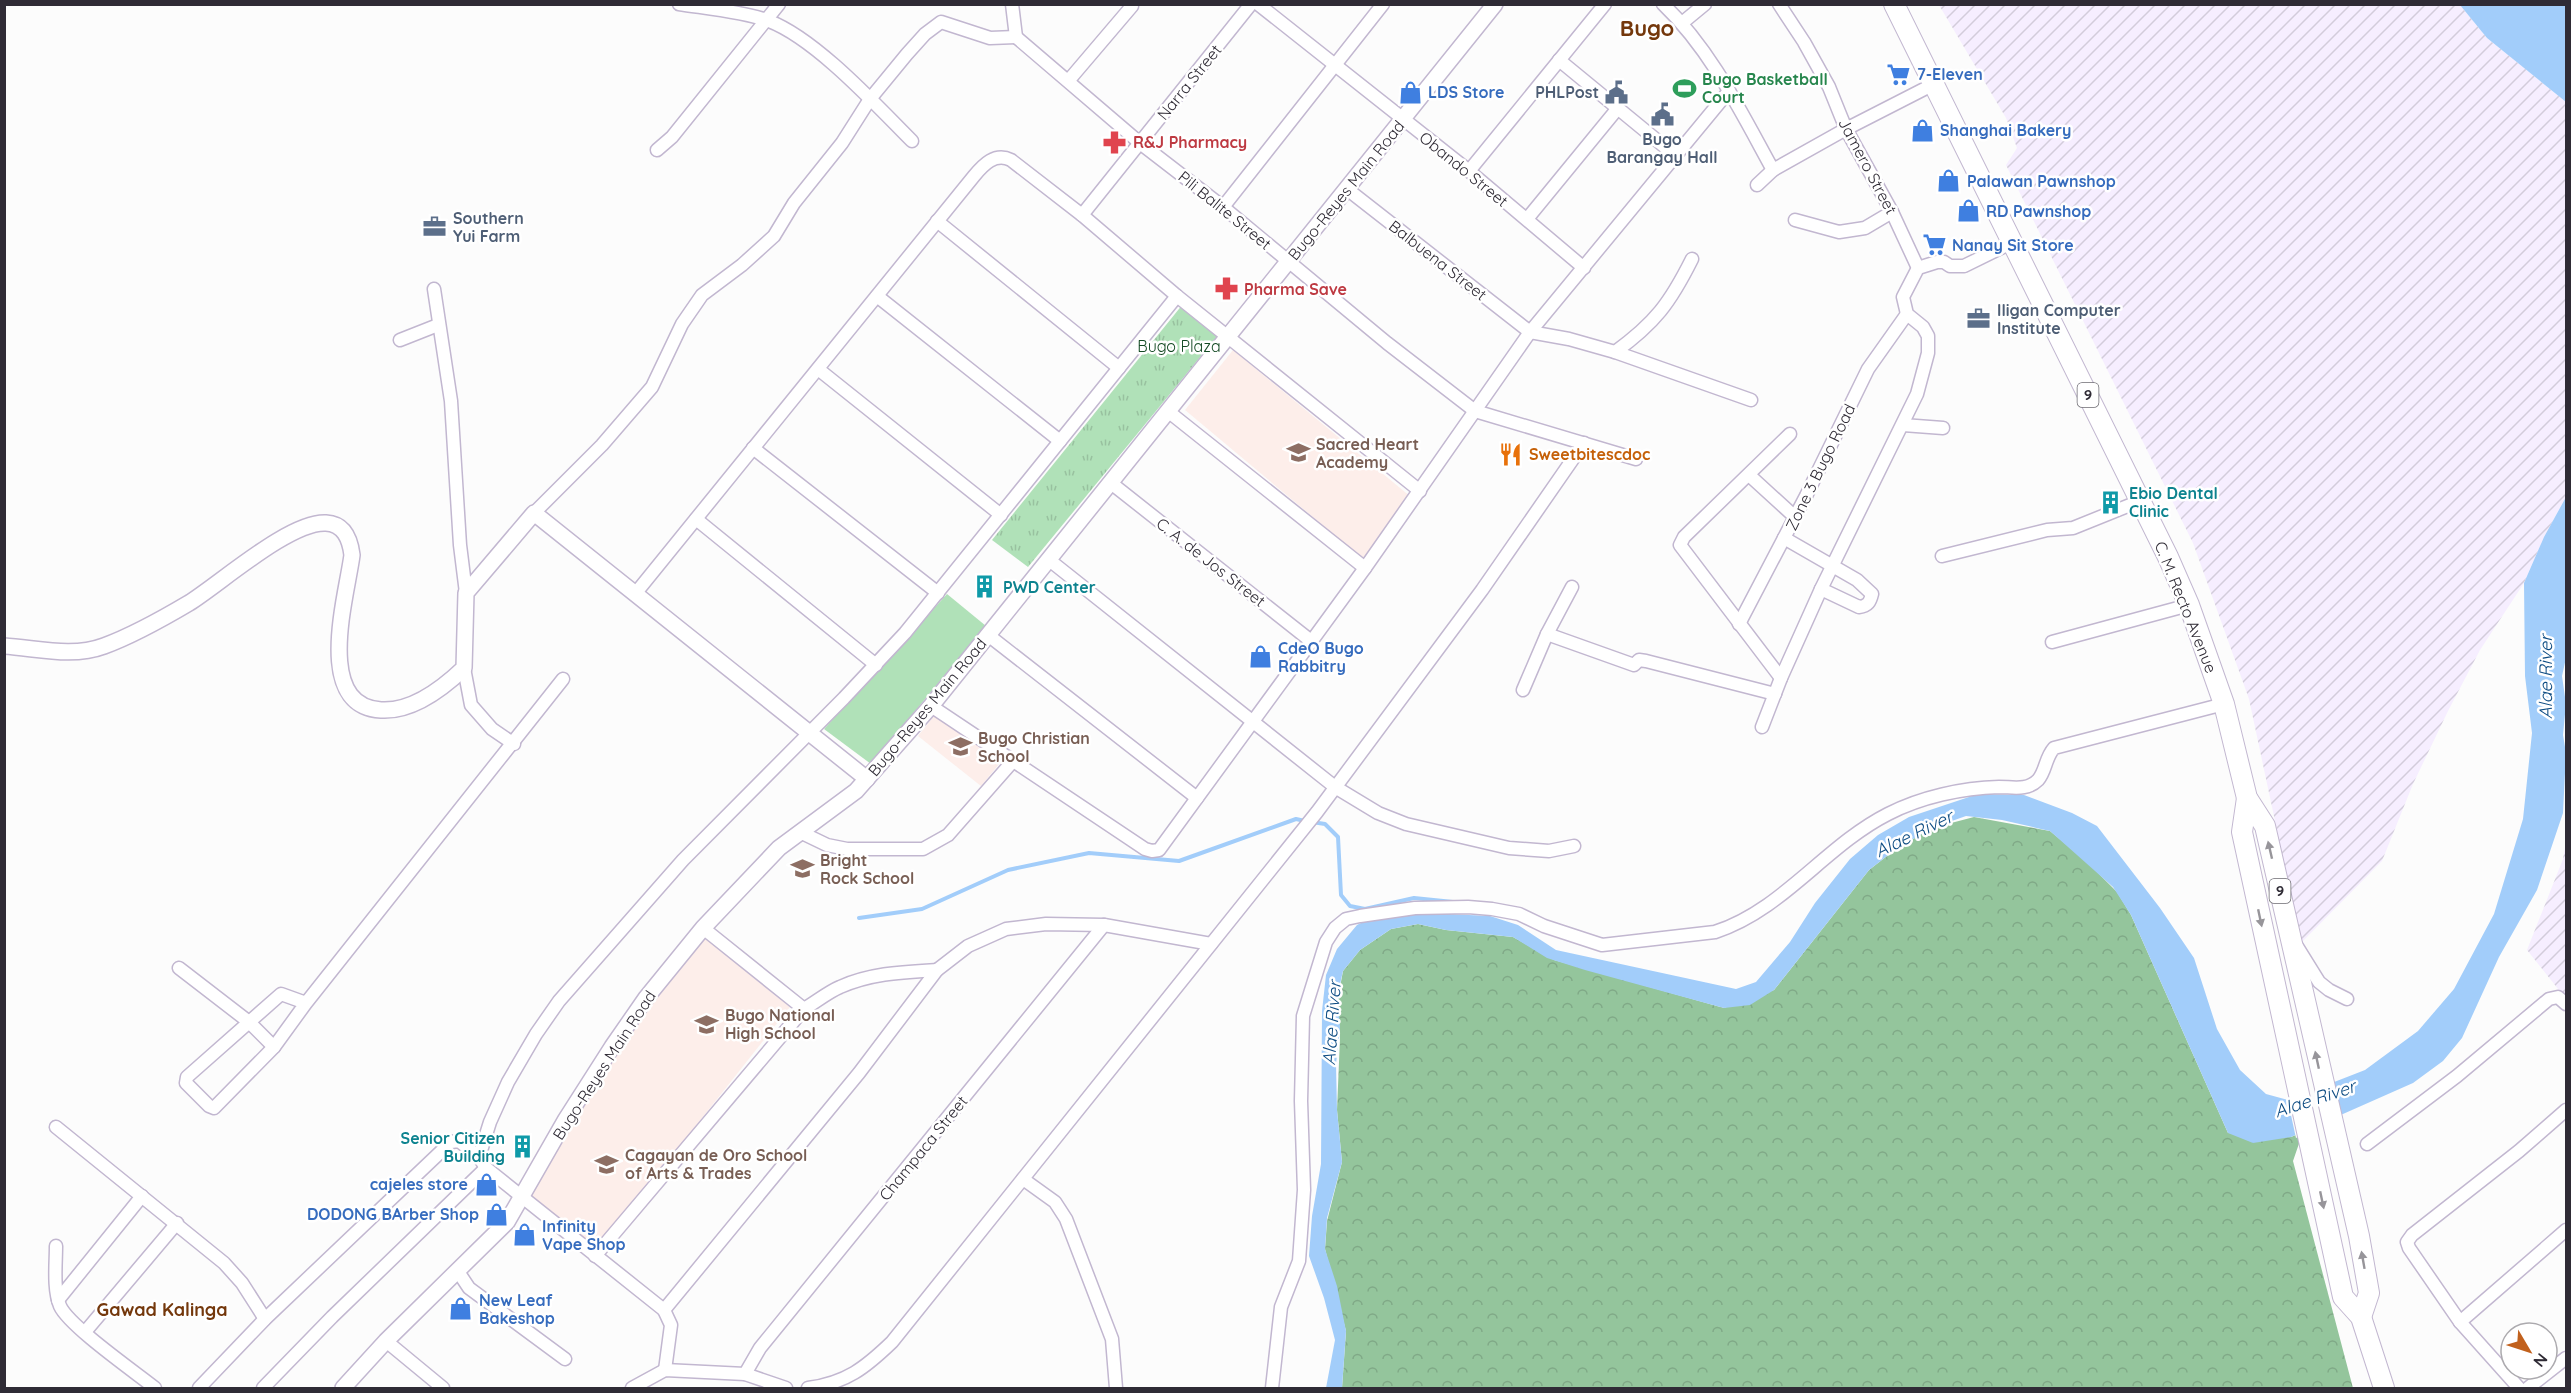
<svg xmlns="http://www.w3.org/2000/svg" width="2571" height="1393" viewBox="0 0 2571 1393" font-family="Quicksand,sans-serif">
<defs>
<pattern id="industrial-furrows" width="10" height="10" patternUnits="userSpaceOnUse" patternTransform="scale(1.5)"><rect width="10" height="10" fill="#f6eeff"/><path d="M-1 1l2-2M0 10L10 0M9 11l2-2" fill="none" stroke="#d3ccdb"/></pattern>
<pattern id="forest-crowns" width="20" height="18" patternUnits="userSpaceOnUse" patternTransform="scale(1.5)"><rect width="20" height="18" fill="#94c59c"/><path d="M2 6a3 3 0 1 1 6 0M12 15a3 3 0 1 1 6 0" fill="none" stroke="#80a987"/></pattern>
<pattern id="park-tufts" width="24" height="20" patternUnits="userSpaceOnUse" patternTransform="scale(1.5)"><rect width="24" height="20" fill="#b0e1b8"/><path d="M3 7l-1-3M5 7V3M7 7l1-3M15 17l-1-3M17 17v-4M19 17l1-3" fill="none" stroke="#98c19f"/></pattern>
</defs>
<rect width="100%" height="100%" fill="#fcfcfc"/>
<g fill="url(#industrial-furrows)">
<polygon points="1939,5 2460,5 2487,38 2566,102 2566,497 2544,537 2524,583 2480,650 2448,711 2413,784 2382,861 2301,943 2249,699 2193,543 2006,165 2017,148 2006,118"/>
<polygon points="2566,841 2566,999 2527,950 2563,859"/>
</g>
<g fill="#fdeeea">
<polygon points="1233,350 1411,497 1363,559 1185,410"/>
<polygon points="937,712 1004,758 981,786 918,736"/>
<polygon points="702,936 790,1007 596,1252 530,1196 617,1052"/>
</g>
<polygon fill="url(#forest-crowns)" points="1974,817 2050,831 2086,861 2117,892 2131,915 2228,1133 2291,1137 2303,1132 2293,1161 2353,1388 1342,1388 1346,1331 1325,1249 1327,1221 1342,1162 1337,1110 1340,1038 1338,998 1343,971 1360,950 1391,929 1418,924 1446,930 1513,937 1554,960 1724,1008 1774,990 1869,870 1896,849 1932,828"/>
<polygon fill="url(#park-tufts)" points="1183,304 1220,333 1028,567 992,540"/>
<polygon fill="#b0e1b8" points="947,594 986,626 871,764 824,729"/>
<g fill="#a2cdfa">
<polygon points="2460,5 2566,5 2566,102 2487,38"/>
<polygon points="2566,497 2566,658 2562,676 2566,704 2563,735 2566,753 2563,813 2537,890 2499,957 2462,1038 2443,1061 2413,1083 2291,1137 2253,1143 2228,1133 2131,915 2113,887 2050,831 2002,820 1966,816 1932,828 1896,849 1869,870 1774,990 1750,1005 1724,1008 1585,970 1547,958 1513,937 1446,930 1418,924 1391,929 1360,950 1343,971 1338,993 1340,1029 1336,1064 1337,1110 1342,1162 1327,1218 1325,1249 1337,1286 1346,1331 1342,1388 1326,1388 1335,1340 1324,1298 1309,1256 1312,1216 1321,1164 1322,1011 1326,975 1337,949 1357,925 1384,911 1490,916 1518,925 1556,950 1736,989 1756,982 1790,942 1815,903 1850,859 1878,835 1909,817 1978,794 2024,795 2072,813 2097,826 2160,908 2194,958 2217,1029 2240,1070 2266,1094 2288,1100 2365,1070 2418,1031 2454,989 2494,914 2523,819 2532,733 2525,676 2524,583 2544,537"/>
</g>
<polygon fill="#fcfcfc" points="2333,1079 2341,1118 2296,1138 2287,1097"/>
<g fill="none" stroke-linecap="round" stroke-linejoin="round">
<g stroke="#a2cdfa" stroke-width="4">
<polyline points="1312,822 1325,824 1338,837 1341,895 1350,906 1365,909 1414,898 1453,902"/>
<polyline points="859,918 922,909 1008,870 1089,853 1179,861 1296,819 1305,821"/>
</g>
<defs>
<g id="minor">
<path d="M679 4C704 8 746 12 769 21 816 39 876 105 912 141"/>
<polyline points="1012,4 1016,37"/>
<polyline points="1258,4 1469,171 1584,268"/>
<path d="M1663 4C1711 50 1741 112 1773 170L1846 129 1934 84"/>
<polyline points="1779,4 1804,42 1829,87 1846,129 1892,212 1918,268"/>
<polyline points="1682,23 1705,4"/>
<polyline points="1016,37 1140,143 1223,207 1387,343 1475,411 1636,459"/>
<polyline points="1559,60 1676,156"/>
<polyline points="1069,80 1132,6"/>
<polyline points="657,150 672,137 779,4"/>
<polyline points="1469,171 1605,4"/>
<polyline points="1757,185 1773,170"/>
<polyline points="1347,189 1530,332 1569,339 1615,352 1751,400"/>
<polyline points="1223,207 1383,4"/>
<polyline points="1082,215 1251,4"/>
<polyline points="1527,219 1618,108"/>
<polyline points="1795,220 1839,232 1865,228 1892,212"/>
<polyline points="937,221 1119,368"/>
<polyline points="434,289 451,401 460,545 466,593"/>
<polyline points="877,296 1060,441"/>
<polyline points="400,340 438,325"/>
<path d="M1615 352C1655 323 1670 303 1692 259"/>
<polyline points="818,369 1001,515"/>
<polyline points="1169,412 1365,568"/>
<polyline points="1903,425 1943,428"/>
<polyline points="753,448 938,593"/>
<polyline points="1749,475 1795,517"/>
<polyline points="1111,483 1311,641"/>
<polyline points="534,513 602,445 652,387 682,324 702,295 742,265 774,236 794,203 842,143 870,99 907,54 925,34 941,22 990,38 1016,37"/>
<polyline points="696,519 876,665"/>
<path d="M1784 538 1857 580 1872 594C1870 602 1868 606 1859 607L1821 589"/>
<polyline points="1942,556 2047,530 2073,528 2140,501"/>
<polyline points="1048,559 1335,787 1378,813 1406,824 1509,848 1549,851 1574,846"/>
<path d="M635 594 974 176C983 165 995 152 1011 160L1082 215 1177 296 1420 491"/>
<polyline points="1739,624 1806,496 1868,369 1907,314"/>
<polyline points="1547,634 1634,665 1639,660 1646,661 1775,694"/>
<polyline points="988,635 1197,798"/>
<polyline points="2052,642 2189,605"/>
<polyline points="464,668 471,705 492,729 514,744"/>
<polyline points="1781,678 1680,545 1684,537 1790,434"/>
<polyline points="1523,690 1547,634 1572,587"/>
<polyline points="931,706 1145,849 1152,851 1159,850 1365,568 1530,332 1729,91"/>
<polyline points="1762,727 1781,678 1821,589 1917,394 1928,353 1928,336 1923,327 1907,314 1903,297 1918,268 1937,262 1944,262 1950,266 1964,266 2013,242"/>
<polyline points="800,832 827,845 847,849 923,849 948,835 1013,761"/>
<polyline points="703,928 804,1009"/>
<polyline points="2296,945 2319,982 2329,990 2347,999"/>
<polyline points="179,968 249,1022 274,1047"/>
<polyline points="306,1003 281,994 187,1077 186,1083 209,1106 214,1108 274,1047 306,1003 563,679"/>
<polyline points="56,1127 224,1263 242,1283 265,1319"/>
<polyline points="2367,1144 2457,1076 2549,999 2558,997 2566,1004"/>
<polyline points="1023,1179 1055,1202 1066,1219 1112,1339 1116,1388"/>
<path d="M56 1246C56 1264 53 1289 60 1306 69 1326 135 1372 155 1388"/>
<path d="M595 1256 804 1009C816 1002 828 992 840 987 871 973 904 972 937 970"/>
<polyline points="457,1270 469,1288 565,1359"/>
<polyline points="58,1300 142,1196"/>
<polyline points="664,1310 486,1168 479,1157 490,1122 508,1082 536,1034 559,1001 683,860 844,698 905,633 1177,296"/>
<polyline points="2460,1322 2566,1230"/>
<polyline points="85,1332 177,1223"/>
<polyline points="386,1341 443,1388"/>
<polyline points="665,1370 671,1325 664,1310 859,1073 937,970 968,946 1006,929 1046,924 1104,925 1211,944"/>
<polyline points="745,1374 760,1348 1104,925"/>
<polyline points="199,1388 265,1319 451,1142 459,1141 479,1157"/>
<polyline points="263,1388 332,1317 486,1168"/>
<polyline points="632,1388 665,1370 745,1374 786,1388"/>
<path d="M808 1388C846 1383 865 1368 892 1342L1317 812 1482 590 1584 443"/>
<path d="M1272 1388 1281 1307 1299 1261 1304 1190 1301 1101 1303 1016 1326 942 1335 928 1346 919 1360 916 1415 908 1468 907 1492 909 1519 914 1544 926 1602 945 1715 932C1783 910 1825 846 1888 814 1921 797 1962 788 1999 787 2013 787 2027 791 2038 780 2046 771 2045 758 2054 748L2224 704"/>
<polyline points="2519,1388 2460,1322 2409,1248 2407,1242 2412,1235 2519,1151 2566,1110"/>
<polyline points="2528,1388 2566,1358"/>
</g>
<g id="tertiary">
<path d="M4 646C37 648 72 658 104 646 134 635 162 619 189 603 221 583 290 521 326 523 344 524 350 539 352 555 347 595 313 706 381 710 412 712 442 689 464 668L466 593 534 513 867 779"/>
<polyline points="343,1388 386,1341 507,1222 566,1119 612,1047 646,998 703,928 779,848 856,791 931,706 1495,4"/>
</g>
<g id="trunk">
<polyline points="1894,4 2168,557 2189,605 2224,704 2247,798 2265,826 2359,1236 2369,1293 2361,1317"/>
<polyline points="2247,798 2242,832 2343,1297 2361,1317 2384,1388"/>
</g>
</defs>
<use href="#minor" stroke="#c2b7d0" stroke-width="15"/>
<use href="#tertiary" stroke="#c2b7d0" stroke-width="18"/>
<use href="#trunk" stroke="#c2b7d0" stroke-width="22"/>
<use href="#minor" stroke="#fff" stroke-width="12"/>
<use href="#tertiary" stroke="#fff" stroke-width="15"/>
<use href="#trunk" stroke="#fff" stroke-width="20"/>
</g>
<defs><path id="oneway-solid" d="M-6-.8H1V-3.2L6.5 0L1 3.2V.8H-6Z" transform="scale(1.5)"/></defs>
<g fill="#97959a">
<use href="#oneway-solid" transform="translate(2270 850) rotate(-103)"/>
<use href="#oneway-solid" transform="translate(2260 918) rotate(78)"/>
<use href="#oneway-solid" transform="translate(2317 1060) rotate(-102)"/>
<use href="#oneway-solid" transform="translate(2322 1200) rotate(78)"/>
<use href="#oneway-solid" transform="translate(2363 1260) rotate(-100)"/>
</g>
<defs>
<symbol id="supermarket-bare" viewBox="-9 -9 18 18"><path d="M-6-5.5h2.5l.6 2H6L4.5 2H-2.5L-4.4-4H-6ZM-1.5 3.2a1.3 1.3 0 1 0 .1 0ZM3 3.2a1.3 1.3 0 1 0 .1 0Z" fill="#3f7fe0" stroke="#fff" stroke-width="2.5" paint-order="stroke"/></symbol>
<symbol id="stadium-bare" viewBox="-9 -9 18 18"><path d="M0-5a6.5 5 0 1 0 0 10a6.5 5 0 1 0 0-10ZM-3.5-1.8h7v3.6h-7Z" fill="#2e9e5b" stroke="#fff" stroke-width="2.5" paint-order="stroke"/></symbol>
<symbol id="shop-bare" viewBox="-9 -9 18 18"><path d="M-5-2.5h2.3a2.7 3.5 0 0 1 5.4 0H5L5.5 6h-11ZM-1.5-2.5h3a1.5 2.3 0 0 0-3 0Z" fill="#3f7fe0" stroke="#fff" stroke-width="2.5" paint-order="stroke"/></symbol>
<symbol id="civic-bare" viewBox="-9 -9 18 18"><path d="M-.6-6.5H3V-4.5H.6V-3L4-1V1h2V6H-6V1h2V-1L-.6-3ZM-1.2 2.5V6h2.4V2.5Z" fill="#5c6f8a" stroke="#fff" stroke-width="2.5" paint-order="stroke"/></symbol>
<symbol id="pharmacy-bare" viewBox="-9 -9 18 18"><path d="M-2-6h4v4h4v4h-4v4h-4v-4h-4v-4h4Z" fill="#e0444e" stroke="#fff" stroke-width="2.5" paint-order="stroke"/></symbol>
<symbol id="office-bare" viewBox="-9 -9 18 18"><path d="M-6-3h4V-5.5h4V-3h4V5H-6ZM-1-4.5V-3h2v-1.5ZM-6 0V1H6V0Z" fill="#5c6f8a" stroke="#fff" stroke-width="2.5" paint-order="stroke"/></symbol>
<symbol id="school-bare" viewBox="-9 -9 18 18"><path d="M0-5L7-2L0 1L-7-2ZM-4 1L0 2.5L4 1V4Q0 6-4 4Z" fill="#8d6e63" stroke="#fff" stroke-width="2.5" paint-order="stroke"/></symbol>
<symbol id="restaurant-bare" viewBox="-9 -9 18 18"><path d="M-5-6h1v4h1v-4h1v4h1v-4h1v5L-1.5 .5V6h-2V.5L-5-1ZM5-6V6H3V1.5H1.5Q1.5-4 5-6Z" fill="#e8710a" stroke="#fff" stroke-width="2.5" paint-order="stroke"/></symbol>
<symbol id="building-bare" viewBox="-9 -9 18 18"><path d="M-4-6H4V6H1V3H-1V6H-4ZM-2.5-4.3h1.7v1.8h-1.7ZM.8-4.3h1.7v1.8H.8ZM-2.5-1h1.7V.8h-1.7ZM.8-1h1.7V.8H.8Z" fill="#0f9aa8" stroke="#fff" stroke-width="2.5" paint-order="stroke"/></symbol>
</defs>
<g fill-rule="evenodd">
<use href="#supermarket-bare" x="1882" y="58" width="33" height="33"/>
<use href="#stadium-bare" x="1668" y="72" width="33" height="33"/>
<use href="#shop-bare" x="1394" y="76" width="33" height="33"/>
<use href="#civic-bare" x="1600" y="76" width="33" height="33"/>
<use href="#civic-bare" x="1646" y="98" width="33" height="33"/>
<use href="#shop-bare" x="1906" y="114" width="33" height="33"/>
<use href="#pharmacy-bare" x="1098" y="126" width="33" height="33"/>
<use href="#shop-bare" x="1932" y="164" width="33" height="33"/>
<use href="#shop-bare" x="1952" y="194" width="33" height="33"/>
<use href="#office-bare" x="418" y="210" width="33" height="33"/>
<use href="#supermarket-bare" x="1918" y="228" width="33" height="33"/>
<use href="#pharmacy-bare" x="1210" y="272" width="33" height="33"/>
<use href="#office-bare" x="1962" y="302" width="33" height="33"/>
<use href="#school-bare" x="1282" y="436" width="33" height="33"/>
<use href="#restaurant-bare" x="1494" y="438" width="33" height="33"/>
<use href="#building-bare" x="2094" y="486" width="33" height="33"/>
<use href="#building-bare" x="968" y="570" width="33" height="33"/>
<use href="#shop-bare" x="1244" y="640" width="33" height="33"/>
<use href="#school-bare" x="944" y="730" width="33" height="33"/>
<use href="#school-bare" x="786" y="852" width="33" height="33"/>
<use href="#school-bare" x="690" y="1008" width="33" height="33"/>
<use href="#building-bare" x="506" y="1130" width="33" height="33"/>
<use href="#school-bare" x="590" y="1148" width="33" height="33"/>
<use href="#shop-bare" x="470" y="1168" width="33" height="33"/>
<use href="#shop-bare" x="480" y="1198" width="33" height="33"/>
<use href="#shop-bare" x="508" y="1218" width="33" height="33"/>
<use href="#shop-bare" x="444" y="1292" width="33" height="33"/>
</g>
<g text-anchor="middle" stroke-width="5" stroke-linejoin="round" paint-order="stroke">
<g fill="#fff" stroke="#6d6b72" stroke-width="1.5">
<rect x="2077.5" y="383" width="21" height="24" rx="4.5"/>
<rect x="2269.5" y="879" width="21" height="24" rx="4.5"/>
</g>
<g font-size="15" font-weight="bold" fill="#2f2b35">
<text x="2088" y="400">9</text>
<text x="2280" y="896">9</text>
</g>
<g font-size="16" font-weight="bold" fill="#366cbe" stroke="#fff" text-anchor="start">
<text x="1917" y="80">7-Eleven</text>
<text x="1428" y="98">LDS Store</text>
<text x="1940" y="136">Shanghai Bakery</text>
<text x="1967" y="187">Palawan Pawnshop</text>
<text x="1986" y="217">RD Pawnshop</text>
<text x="1952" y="251">Nanay Sit Store</text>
<text x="1278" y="654">CdeO Bugo<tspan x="1278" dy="18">Rabbitry</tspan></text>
<text x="468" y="1190" text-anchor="end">cajeles store</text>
<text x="479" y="1220" text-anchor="end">DODONG BArber Shop</text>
<text x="542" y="1232">Infinity<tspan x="542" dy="18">Vape Shop</tspan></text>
<text x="479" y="1306">New Leaf<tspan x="479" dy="18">Bakeshop</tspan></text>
</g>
<g font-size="16" font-weight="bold" fill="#27864d" stroke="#fff" text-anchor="start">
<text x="1702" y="85">Bugo Basketball<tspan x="1702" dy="18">Court</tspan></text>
</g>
<g font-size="16" fill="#2f2b35" stroke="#fff">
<text transform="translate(1189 82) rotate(-51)" y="6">Narra Street</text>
<text transform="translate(1868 166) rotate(62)" y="6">Jamero Street</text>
<text transform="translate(1464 169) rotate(39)" y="6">Obando Street</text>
<text transform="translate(1346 190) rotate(-51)" y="6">Bugo-Reyes Main Road</text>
<text transform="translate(1225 210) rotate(39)" y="6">Pili Balite Street</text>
<text transform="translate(1438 260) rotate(38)" y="6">Balbuena Street</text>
<text transform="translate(1820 467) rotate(-64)" y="6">Zone 3 Bugo Road</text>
<text transform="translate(1211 562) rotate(38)" y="6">C. A. de Jos Street</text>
<text transform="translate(2186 607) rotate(68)" y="6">C. M. Recto Avenue</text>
<text transform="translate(927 707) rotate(-50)" y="6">Bugo-Reyes Main Road</text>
<text transform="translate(604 1065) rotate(-57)" y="6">Bugo-Reyes Main Road</text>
<text transform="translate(923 1148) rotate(-51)" y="6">Champaca Street</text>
</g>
<g font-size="16" font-weight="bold" fill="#4e5e75" stroke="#fff" text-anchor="start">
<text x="1599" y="98" text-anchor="end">PHLPost</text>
<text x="1662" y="145" text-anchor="middle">Bugo<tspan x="1662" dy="18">Barangay Hall</tspan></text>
<text x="453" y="224">Southern<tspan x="453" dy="18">Yui Farm</tspan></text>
<text x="1997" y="316">Iligan Computer<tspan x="1997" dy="18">Institute</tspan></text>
</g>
<g font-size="16" font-weight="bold" fill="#be3a42" stroke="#fff" text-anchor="start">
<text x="1133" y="148">R&amp;J Pharmacy</text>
<text x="1244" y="295">Pharma Save</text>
</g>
<g font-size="16" fill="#134a23" stroke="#fff">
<text x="1179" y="352">Bugo Plaza</text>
</g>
<g font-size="16" font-weight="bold" fill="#785e54" stroke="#fff" text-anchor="start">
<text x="1316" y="450">Sacred Heart<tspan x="1316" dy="18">Academy</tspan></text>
<text x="978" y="744">Bugo Christian<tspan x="978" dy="18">School</tspan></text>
<text x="820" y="866">Bright<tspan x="820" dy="18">Rock School</tspan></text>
<text x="725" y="1021">Bugo National<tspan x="725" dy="18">High School</tspan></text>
<text x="625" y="1161">Cagayan de Oro School<tspan x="625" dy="18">of Arts &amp; Trades</tspan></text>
</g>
<g font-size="16" font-weight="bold" fill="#c56008" stroke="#fff" text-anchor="start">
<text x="1529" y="460">Sweetbitescdoc</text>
</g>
<g font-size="16" font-weight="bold" fill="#0d838f" stroke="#fff" text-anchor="start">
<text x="2129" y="499">Ebio Dental<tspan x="2129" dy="18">Clinic</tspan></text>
<text x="1003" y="593">PWD Center</text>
<text x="505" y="1144" text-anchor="end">Senior Citizen<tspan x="505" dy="18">Building</tspan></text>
</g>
<g font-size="18" font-style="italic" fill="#0c4b82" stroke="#fff">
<text transform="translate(2546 677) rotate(-90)" y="6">Alae River</text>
<text transform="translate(1914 834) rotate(-26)" y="6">Alae River</text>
<text transform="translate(1332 1023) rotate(-86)" y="6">Alae River</text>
<text transform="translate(2315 1099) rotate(-18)" y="6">Alae River</text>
</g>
<g font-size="18" font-weight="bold" fill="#74380c" stroke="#fff">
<text x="162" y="1316">Gawad Kalinga</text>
</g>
<g font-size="22" font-weight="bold" fill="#74380c" stroke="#fff">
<text x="1647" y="36">Bugo</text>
</g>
</g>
<rect width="2571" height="1393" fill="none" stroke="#2f2b35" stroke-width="12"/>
<g transform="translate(2529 1351) rotate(129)"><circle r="28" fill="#ffffff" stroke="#acaaae" stroke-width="1.5"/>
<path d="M0-4.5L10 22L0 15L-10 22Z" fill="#c1611d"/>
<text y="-9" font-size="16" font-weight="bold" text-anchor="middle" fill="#2f2b35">N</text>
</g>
</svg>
